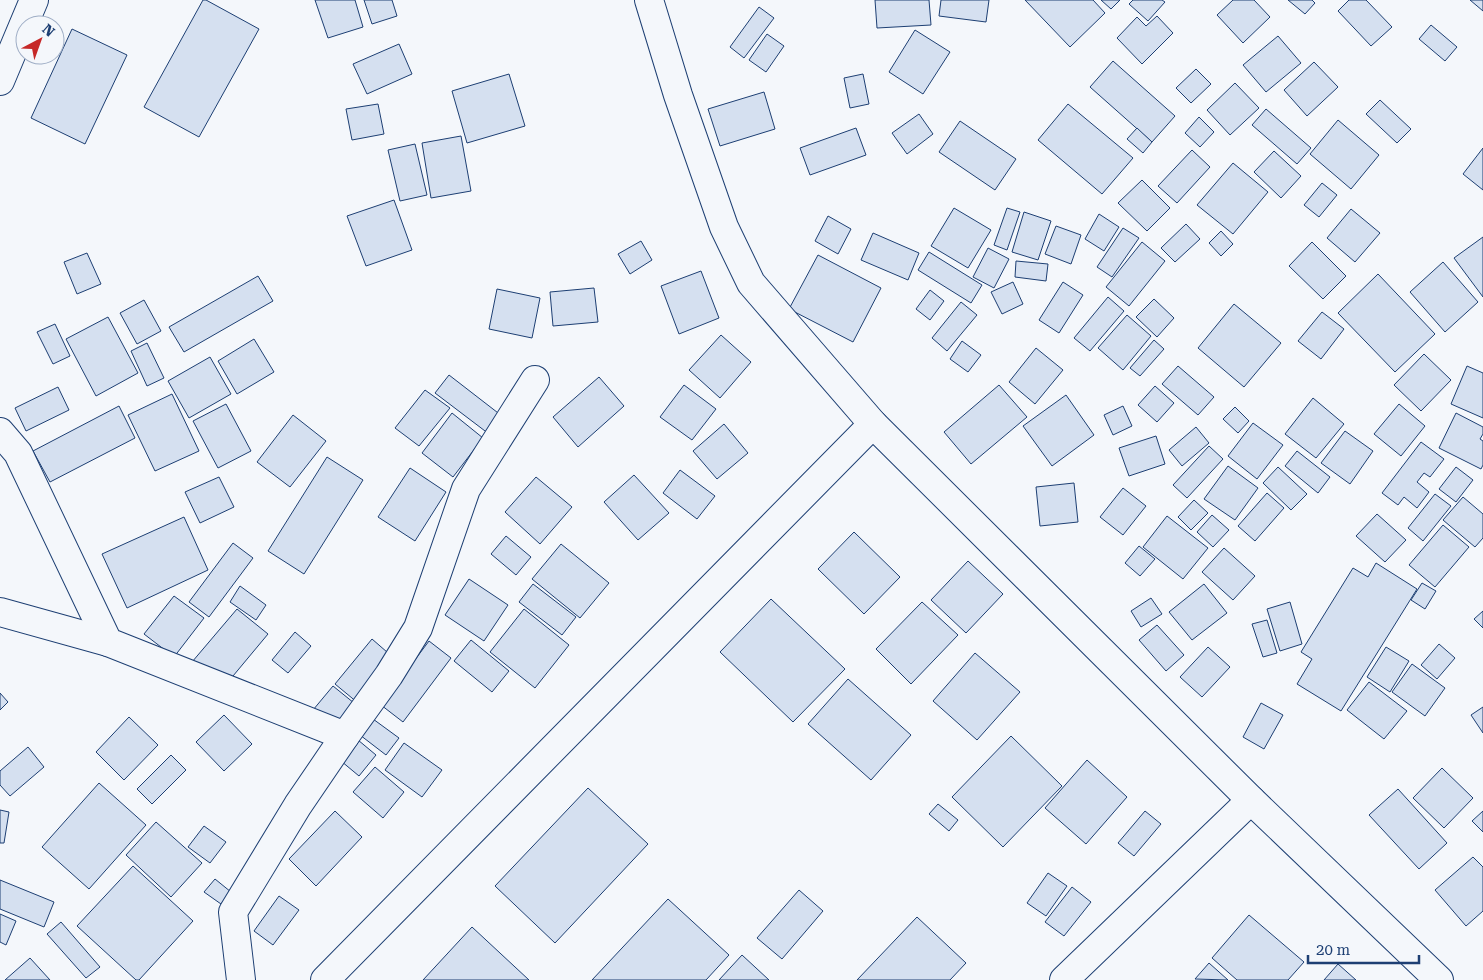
<svg xmlns="http://www.w3.org/2000/svg" width="1483" height="980" viewBox="0 0 1483 980" font-family="'Roboto Serif',serif">
<rect width="100%" height="100%" fill="#f4f7fb"/>
<g fill="#d5e0f0" stroke="#1d3f73">
<polygon points="203,0 206,0 259,29 199,137 144,107"/>
<polygon points="315,0 355,0 363,27 328,38"/>
<polygon points="364,0 392,0 397,16 372,24"/>
<polygon points="875,0 929,0 931,25 877,28"/>
<polygon points="941,0 989,0 986,22 939,16"/>
<polygon points="1025,0 1093,0 1105,13 1070,47"/>
<polygon points="1101,0 1120,0 1111,9"/>
<polygon points="1133,0 1162,0 1165,2 1148,21 1129,4"/>
<polygon points="1233,0 1254,0 1270,17 1243,43 1217,15"/>
<polygon points="1288,0 1312,0 1315,3 1305,14"/>
<polygon points="1349,0 1366,0 1392,27 1371,46 1338,11"/>
<polygon points="1470,0 1483,0 1483,11"/>
<polygon points="759,7 774,18 744,58 730,47"/>
<polygon points="1157,16 1173,33 1142,64 1117,38 1137,17 1146,26"/>
<polygon points="1431,25 1457,47 1445,61 1419,39"/>
<polygon points="72,29 127,55 85,144 31,118"/>
<polygon points="915,30 950,52 923,94 889,72"/>
<polygon points="767,34 784,46 766,72 749,60"/>
<polygon points="1278,36 1301,63 1266,92 1243,65"/>
<polygon points="399,44 412,74 367,94 353,64"/>
<polygon points="1113,61 1175,116 1152,142 1090,87"/>
<polygon points="1314,62 1338,87 1307,116 1284,90"/>
<polygon points="1196,69 1211,84 1191,103 1176,88"/>
<polygon points="509,74 525,126 467,143 452,91"/>
<polygon points="863,74 869,104 850,108 844,78"/>
<polygon points="1235,83 1259,108 1230,135 1207,110"/>
<polygon points="764,92 775,129 720,146 708,109"/>
<polygon points="1380,100 1411,129 1397,143 1366,114"/>
<polygon points="378,104 384,134 352,140 346,109"/>
<polygon points="1068,104 1133,158 1102,194 1038,140"/>
<polygon points="1266,109 1311,148 1297,164 1252,125"/>
<polygon points="919,114 933,134 907,154 892,133"/>
<polygon points="1199,117 1214,132 1200,147 1185,133"/>
<polygon points="1338,120 1379,155 1351,189 1310,154"/>
<polygon points="960,121 1016,159 995,190 939,152"/>
<polygon points="856,128 866,155 810,175 800,148"/>
<polygon points="1137,128 1152,142 1143,153 1127,139"/>
<polygon points="461,136 471,191 431,198 422,143"/>
<polygon points="415,144 427,195 400,201 388,150"/>
<polygon points="1483,148 1483,190 1463,174"/>
<polygon points="1192,150 1210,167 1177,203 1158,186"/>
<polygon points="1274,151 1301,176 1281,198 1254,172"/>
<polygon points="1233,163 1268,192 1233,234 1197,205"/>
<polygon points="1142,180 1170,208 1147,231 1118,203"/>
<polygon points="1322,183 1337,195 1319,217 1304,205"/>
<polygon points="394,200 412,250 366,266 347,216"/>
<polygon points="954,208 991,230 968,268 931,246"/>
<polygon points="1007,208 1020,212 1007,250 994,245"/>
<polygon points="1351,209 1380,233 1355,262 1327,238"/>
<polygon points="1024,212 1051,221 1038,260 1012,252"/>
<polygon points="1099,214 1119,227 1104,251 1085,239"/>
<polygon points="828,216 851,229 838,254 815,241"/>
<polygon points="1186,224 1200,239 1175,262 1161,248"/>
<polygon points="1056,226 1081,235 1071,264 1045,254"/>
<polygon points="1123,228 1139,238 1112,277 1097,267"/>
<polygon points="1221,231 1233,244 1221,256 1209,243"/>
<polygon points="873,233 919,253 908,280 861,260"/>
<polygon points="1483,237 1483,297 1454,258"/>
<polygon points="641,241 652,260 630,274 618,254"/>
<polygon points="1142,242 1165,261 1129,306 1106,287"/>
<polygon points="1312,242 1346,276 1323,299 1289,266"/>
<polygon points="988,248 1009,259 994,288 973,277"/>
<polygon points="929,252 982,285 971,303 918,270"/>
<polygon points="87,253 101,284 77,294 64,262"/>
<polygon points="818,255 881,288 853,342 789,309"/>
<polygon points="1016,261 1048,264 1046,281 1015,277"/>
<polygon points="1443,262 1478,302 1445,332 1410,292"/>
<polygon points="701,271 719,318 679,334 661,286"/>
<polygon points="1378,274 1435,334 1395,372 1338,313"/>
<polygon points="258,276 273,301 184,352 169,327"/>
<polygon points="1013,282 1023,304 1002,314 991,292"/>
<polygon points="1063,282 1083,295 1059,333 1039,320"/>
<polygon points="594,288 598,322 553,326 550,292"/>
<polygon points="497,289 540,298 532,338 489,329"/>
<polygon points="930,290 944,301 930,320 916,309"/>
<polygon points="1108,297 1124,311 1090,351 1074,338"/>
<polygon points="1154,299 1174,318 1157,337 1136,317"/>
<polygon points="144,300 161,331 137,344 120,313"/>
<polygon points="961,302 977,315 947,351 932,338"/>
<polygon points="1234,304 1281,343 1244,387 1198,348"/>
<polygon points="1322,312 1344,329 1321,359 1298,341"/>
<polygon points="1127,315 1151,336 1123,370 1098,348"/>
<polygon points="108,317 138,373 96,396 66,339"/>
<polygon points="55,324 70,356 53,364 37,332"/>
<polygon points="721,335 751,362 720,398 689,370"/>
<polygon points="254,339 274,372 237,394 218,361"/>
<polygon points="1154,340 1164,349 1140,376 1130,368"/>
<polygon points="962,341 981,355 968,372 950,359"/>
<polygon points="147,343 164,378 147,386 131,351"/>
<polygon points="1036,348 1063,370 1035,404 1009,382"/>
<polygon points="1424,354 1451,380 1421,411 1394,385"/>
<polygon points="210,357 231,394 189,418 168,381"/>
<polygon points="1178,366 1214,397 1198,415 1162,384"/>
<polygon points="1467,366 1483,373 1483,418 1451,404"/>
<polygon points="449,375 502,416 489,434 435,393"/>
<polygon points="599,377 624,406 578,447 553,417"/>
<polygon points="684,385 716,409 692,440 660,417"/>
<polygon points="999,385 1027,417 971,464 944,432"/>
<polygon points="1155,386 1174,403 1157,422 1138,405"/>
<polygon points="58,387 69,410 26,431 15,408"/>
<polygon points="425,390 450,408 419,446 395,428"/>
<polygon points="172,394 199,451 155,471 128,415"/>
<polygon points="1066,395 1094,435 1052,466 1023,426"/>
<polygon points="1313,398 1344,424 1316,458 1285,434"/>
<polygon points="226,404 251,451 218,468 193,421"/>
<polygon points="1399,404 1425,426 1401,456 1374,434"/>
<polygon points="119,406 135,438 50,482 33,451"/>
<polygon points="1123,406 1132,426 1113,435 1104,415"/>
<polygon points="1235,407 1249,421 1238,433 1223,419"/>
<polygon points="452,413 483,438 453,477 422,453"/>
<polygon points="1456,413 1483,427 1483,434 1480,439 1483,441 1483,465 1481,469 1439,448"/>
<polygon points="293,415 326,441 290,487 257,462"/>
<polygon points="1253,423 1283,445 1257,479 1228,456"/>
<polygon points="724,424 748,453 717,479 693,451"/>
<polygon points="1196,427 1209,443 1182,466 1169,450"/>
<polygon points="1345,431 1373,451 1350,484 1321,463"/>
<polygon points="1156,436 1165,464 1129,476 1119,448"/>
<polygon points="1421,442 1444,459 1430,477 1424,473 1417,482 1429,492 1417,508 1404,497 1398,505 1382,493"/>
<polygon points="1209,446 1223,459 1187,498 1173,485"/>
<polygon points="1297,451 1330,477 1318,493 1285,466"/>
<polygon points="327,457 363,480 304,574 268,551"/>
<polygon points="1228,466 1258,488 1235,520 1204,499"/>
<polygon points="1278,467 1307,494 1291,510 1263,483"/>
<polygon points="1456,467 1473,480 1456,502 1439,489"/>
<polygon points="410,468 446,492 415,541 378,517"/>
<polygon points="680,470 715,496 697,519 663,493"/>
<polygon points="634,475 669,513 638,540 604,502"/>
<polygon points="219,477 234,507 200,523 185,492"/>
<polygon points="536,477 572,507 540,544 505,512"/>
<polygon points="1074,483 1078,522 1040,526 1036,487"/>
<polygon points="1123,488 1146,506 1123,535 1100,517"/>
<polygon points="1267,493 1284,508 1255,541 1238,526"/>
<polygon points="1435,494 1451,506 1423,541 1408,528"/>
<polygon points="1463,497 1483,514 1483,538 1475,547 1443,520"/>
<polygon points="1194,500 1208,513 1191,530 1178,517"/>
<polygon points="1377,514 1406,540 1385,562 1356,536"/>
<polygon points="1212,515 1229,530 1213,547 1197,532"/>
<polygon points="1167,516 1208,548 1183,579 1143,547"/>
<polygon points="184,517 208,570 127,608 102,554"/>
<polygon points="1443,525 1469,547 1435,587 1409,565"/>
<polygon points="854,532 900,577 864,614 818,569"/>
<polygon points="506,536 531,557 516,575 491,554"/>
<polygon points="233,543 253,558 209,617 189,602"/>
<polygon points="561,544 609,583 580,618 532,579"/>
<polygon points="1139,546 1155,559 1140,576 1125,563"/>
<polygon points="1224,548 1255,576 1233,600 1202,572"/>
<polygon points="968,561 1003,594 966,633 931,600"/>
<polygon points="1376,563 1417,589 1341,711 1297,684 1312,659 1301,652 1353,568 1368,577"/>
<polygon points="469,579 508,605 484,641 445,615"/>
<polygon points="1422,583 1436,591 1425,609 1411,600"/>
<polygon points="533,584 576,617 562,635 519,602"/>
<polygon points="1204,584 1227,613 1192,640 1169,612"/>
<polygon points="240,586 266,605 256,620 230,602"/>
<polygon points="174,596 204,618 174,657 144,634"/>
<polygon points="1151,598 1162,614 1141,627 1131,611"/>
<polygon points="771,599 845,669 793,722 720,652"/>
<polygon points="922,602 958,635 911,684 876,649"/>
<polygon points="1290,602 1302,644 1280,651 1267,609"/>
<polygon points="237,609 268,634 223,688 192,662"/>
<polygon points="524,609 569,645 535,688 490,652"/>
<polygon points="1483,611 1483,628 1474,619"/>
<polygon points="1267,620 1277,653 1263,657 1252,624"/>
<polygon points="1157,625 1184,655 1166,671 1139,640"/>
<polygon points="295,632 311,646 288,673 272,660"/>
<polygon points="372,639 395,659 358,703 335,684"/>
<polygon points="471,640 509,671 492,692 454,661"/>
<polygon points="429,641 451,658 403,722 381,705"/>
<polygon points="1439,644 1455,658 1437,679 1421,665"/>
<polygon points="1208,647 1230,667 1202,697 1180,677"/>
<polygon points="1386,647 1409,661 1390,692 1367,677"/>
<polygon points="975,653 1020,692 977,740 933,701"/>
<polygon points="1412,664 1445,688 1425,716 1392,692"/>
<polygon points="848,679 911,735 871,780 808,724"/>
<polygon points="1369,682 1407,711 1384,739 1347,710"/>
<polygon points="333,686 354,703 334,728 313,710"/>
<polygon points="0,693 8,702 0,710"/>
<polygon points="1261,703 1283,715 1264,749 1243,737"/>
<polygon points="1483,707 1483,733 1471,715"/>
<polygon points="224,715 252,744 224,771 196,742"/>
<polygon points="129,717 158,745 124,780 96,752"/>
<polygon points="373,719 399,738 386,755 360,735"/>
<polygon points="1011,736 1062,786 1003,847 952,797"/>
<polygon points="358,740 376,755 359,776 341,761"/>
<polygon points="404,743 442,770 422,797 385,770"/>
<polygon points="28,747 44,767 10,796 0,785 0,771"/>
<polygon points="171,755 186,770 152,804 137,789"/>
<polygon points="1087,760 1127,797 1086,844 1045,808"/>
<polygon points="375,767 404,792 383,818 353,792"/>
<polygon points="1442,768 1473,798 1444,828 1413,798"/>
<polygon points="99,783 146,825 89,889 42,847"/>
<polygon points="588,788 648,844 555,943 495,886"/>
<polygon points="1398,789 1447,843 1419,869 1369,815"/>
<polygon points="938,804 958,820 949,831 929,814"/>
<polygon points="0,810 9,812 4,843 0,843"/>
<polygon points="335,811 362,837 316,886 289,859"/>
<polygon points="1145,811 1161,824 1134,856 1118,843"/>
<polygon points="1483,811 1483,832 1472,821"/>
<polygon points="156,822 202,863 171,897 126,855"/>
<polygon points="204,826 226,842 210,863 188,847"/>
<polygon points="1473,857 1483,867 1483,911 1466,926 1435,890"/>
<polygon points="133,866 193,921 139,980 136,980 77,926"/>
<polygon points="1048,873 1067,886 1046,916 1027,903"/>
<polygon points="215,879 231,892 221,904 204,892"/>
<polygon points="0,880 54,902 44,927 0,909"/>
<polygon points="1072,887 1091,902 1064,936 1045,922"/>
<polygon points="799,890 823,911 782,959 757,938"/>
<polygon points="279,896 299,910 273,945 254,931"/>
<polygon points="668,899 729,955 706,980 592,980"/>
<polygon points="0,914 16,921 6,945 0,942"/>
<polygon points="1249,915 1304,962 1288,980 1237,980 1212,958"/>
<polygon points="917,917 966,963 950,980 857,980"/>
<polygon points="61,922 100,967 86,978 47,934"/>
<polygon points="472,927 529,980 423,980"/>
<polygon points="742,955 769,980 719,980"/>
<polygon points="30,958 50,980 5,980"/>
<polygon points="1209,963 1228,980 1195,979"/>
<polygon points="1338,964 1356,980 1324,980"/>
</g>
<g fill="none" stroke-linecap="round" stroke-linejoin="round">
<defs>
<g id="minor">
<polyline points="649,0 678,95 724,227 751,283 873,424 1251,800 1439,980"/>
<polyline points="0,81 34,0"/>
<polyline points="0,432 18,453 108,642 345,736"/>
<polyline points="0,612 108,642"/>
<polyline points="241,980 233,912 298,805 345,736 389,675 418,628 466,489 535,380"/>
<polyline points="325,980 873,424"/>
<polyline points="1064,980 1251,800"/>
</g>
</defs>
<use href="#minor" stroke="#1d3f73" stroke-width="30"/>
<use href="#minor" stroke="#f4f7fb" stroke-width="28"/>
</g>
<g transform="translate(40 40) rotate(41)"><circle r="24" fill="#f4f7fb" stroke="#9eadc5"/>
<path d="M0-4L9 19L0 12L-9 19Z" fill="#c62828"/>
<text y="-8" font-size="14" font-weight="bold" text-anchor="middle" fill="#1d3f73">N</text>
</g>
<path d="M1308 955v8h111v-8" fill="none" stroke="#1d3f73" stroke-width="2.5"/>
<text x="1316" y="955" font-size="15" fill="#1d3f73" stroke="#f4f7fb" stroke-width="4" paint-order="stroke">20 m</text>
</svg>
